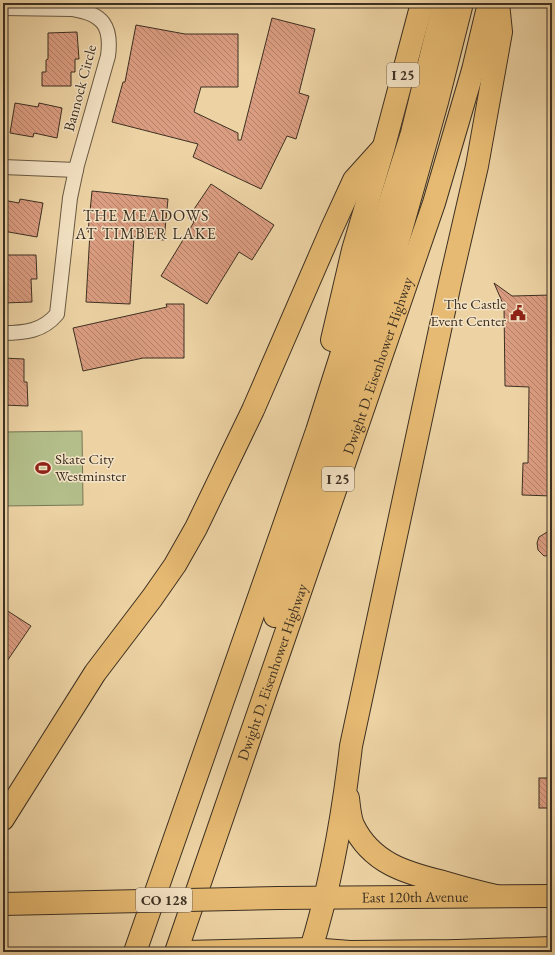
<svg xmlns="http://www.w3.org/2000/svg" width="555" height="955" viewBox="0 0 555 955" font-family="'EB Garamond',serif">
<defs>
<pattern id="building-back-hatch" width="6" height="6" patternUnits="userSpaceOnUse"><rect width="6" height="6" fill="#db9d81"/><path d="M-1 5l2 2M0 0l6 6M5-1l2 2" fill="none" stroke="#b38069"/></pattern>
</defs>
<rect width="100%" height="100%" fill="#edd3a4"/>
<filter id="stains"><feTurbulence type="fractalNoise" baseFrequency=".005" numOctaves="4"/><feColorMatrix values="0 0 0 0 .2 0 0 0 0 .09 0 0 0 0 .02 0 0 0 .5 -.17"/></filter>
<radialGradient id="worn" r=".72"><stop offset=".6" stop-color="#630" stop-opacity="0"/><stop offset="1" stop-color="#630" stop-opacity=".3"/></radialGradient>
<polygon fill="#b3be8a" stroke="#787756" points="82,431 83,505 3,506 3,432"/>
<g fill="url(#building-back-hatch)" stroke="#3d3022">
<polygon points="272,18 315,29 299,93 309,96 296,139 287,136 261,189 193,157 198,144 112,122 123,82 125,82 136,25 185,34 238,34 238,87 201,87 194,112 238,133 238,140 241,140"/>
<polygon points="77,32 79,59 75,59 75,72 71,72 71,86 42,86 42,72 46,72 46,60 48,59 48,33"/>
<polygon points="15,103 38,107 39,103 62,108 57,138 34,133 33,137 10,133"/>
<polygon points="211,184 274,225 252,260 239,252 207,304 161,276 194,222 188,218"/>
<polygon points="92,191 168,199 164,240 134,237 130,304 86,302 90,232 88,232"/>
<polygon points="20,199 43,203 37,237 3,231 3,200 19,203"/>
<polygon points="6,255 36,255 37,279 31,279 32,302 3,303 3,278 6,278"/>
<polygon points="494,283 512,296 552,295 552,496 522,495 523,463 528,463 529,387 505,386 504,306"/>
<polygon points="166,304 184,304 184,358 143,358 83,371 73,328 167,307"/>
<polygon points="3,358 24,359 24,382 27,382 28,406 3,405"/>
<polygon points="552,529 552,555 544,556 538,550 537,543 539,537"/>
<polygon points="3,608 31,626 3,667"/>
<rect x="539" y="778" width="13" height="30"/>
</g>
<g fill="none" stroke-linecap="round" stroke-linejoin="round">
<defs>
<g id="street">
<path d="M3 8 73 9C103 14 112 26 108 56L77 165 70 198 57 314C43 331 25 333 3 333"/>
<polyline points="3,167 76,170"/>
</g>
<g id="primary">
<path id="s1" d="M278 898 552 896"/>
<polyline points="3,904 50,903"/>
<polyline points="185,952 311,949 350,952 457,951 552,948"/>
</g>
<g id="highway">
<polyline points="332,340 353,250 384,146 422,3"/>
<polyline points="275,616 393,259 437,102 462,3"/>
<path d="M348 798C349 807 350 818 353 825 371 863 406 873 443 882 460 887 478 892 496 896"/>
<polyline points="3,819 95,673 152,598 175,565 196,528 253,410 332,228 354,180 381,150"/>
<polyline points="135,952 317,431 412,133 444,3"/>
<path id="s2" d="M176 952 434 203 473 70 489 3"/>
<path d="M310 952C331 885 343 816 351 746L450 283 477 166 501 32 498 3"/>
<polyline points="448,952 457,951"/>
</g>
</defs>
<use href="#street" stroke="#695942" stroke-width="16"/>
<use href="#primary" stroke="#3d3022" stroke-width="24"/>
<use href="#highway" stroke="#3d3022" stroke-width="24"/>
<use href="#street" stroke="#f3e2c4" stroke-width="14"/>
<use href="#primary" stroke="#e6ba72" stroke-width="22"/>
<use href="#highway" stroke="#e6ba72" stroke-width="22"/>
<defs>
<polyline id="primary-bridge" points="50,903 278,898"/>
</defs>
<use href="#primary-bridge" stroke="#3d3022" stroke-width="24" stroke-linecap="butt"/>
<use href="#primary-bridge" stroke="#e6ba72" stroke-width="22"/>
</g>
<defs>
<symbol id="civic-bare" viewBox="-9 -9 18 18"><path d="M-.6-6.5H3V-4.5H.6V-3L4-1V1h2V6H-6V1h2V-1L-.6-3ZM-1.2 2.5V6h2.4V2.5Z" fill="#8f2418" stroke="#f3e2c4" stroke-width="2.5" paint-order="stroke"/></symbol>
<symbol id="stadium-bare" viewBox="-9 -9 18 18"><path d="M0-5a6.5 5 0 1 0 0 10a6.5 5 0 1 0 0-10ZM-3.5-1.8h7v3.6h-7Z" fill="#8f2418" stroke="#f3e2c4" stroke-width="2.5" paint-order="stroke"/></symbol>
</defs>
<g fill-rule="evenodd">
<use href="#civic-bare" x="507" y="302" width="22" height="22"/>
<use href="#stadium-bare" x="32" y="457" width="22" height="22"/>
</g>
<g text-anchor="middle" stroke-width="3" stroke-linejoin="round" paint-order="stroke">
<g fill="#f3e2c4" stroke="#746553" stroke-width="1">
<rect x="387" y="63" width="32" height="24" rx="3"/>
<rect x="322" y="467" width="32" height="24" rx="3"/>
<rect x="136" y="888" width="56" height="24" rx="3"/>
</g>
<g font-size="14" font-weight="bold" fill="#3d3022">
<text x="403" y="80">I 25</text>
<text x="338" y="484">I 25</text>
<text x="164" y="905">CO 128</text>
</g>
<g font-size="15" fill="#3d3022" stroke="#f3e2c4">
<text transform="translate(80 88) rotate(-75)" y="5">Bannock Circle</text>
<text dy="5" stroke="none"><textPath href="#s2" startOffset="620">Dwight D. Eisenhower Highway</textPath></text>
<text dy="5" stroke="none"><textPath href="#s2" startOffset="296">Dwight D. Eisenhower Highway</textPath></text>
<text dy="5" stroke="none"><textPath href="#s1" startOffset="137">East 120th Avenue</textPath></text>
</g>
<g font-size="15" fill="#3d3022" stroke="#f3e2c4" text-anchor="end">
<text x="506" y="309">The Castle<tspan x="506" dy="17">Event Center</tspan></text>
<text x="55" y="464" text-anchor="start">Skate City<tspan x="55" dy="17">Westminster</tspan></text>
</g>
<g font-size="16" letter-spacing="1" fill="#3d3022" stroke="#f3e2c4">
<text x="146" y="221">THE MEADOWS<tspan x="146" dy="18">AT TIMBER LAKE</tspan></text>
</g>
</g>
<rect width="555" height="955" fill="none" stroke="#edd3a4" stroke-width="16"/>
<rect x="4" y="4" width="547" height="947" fill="none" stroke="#3d3022" stroke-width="2"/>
<rect x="8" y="8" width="539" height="939" fill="none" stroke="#3d3022"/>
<rect width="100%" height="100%" filter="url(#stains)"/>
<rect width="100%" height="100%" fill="url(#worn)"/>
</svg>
